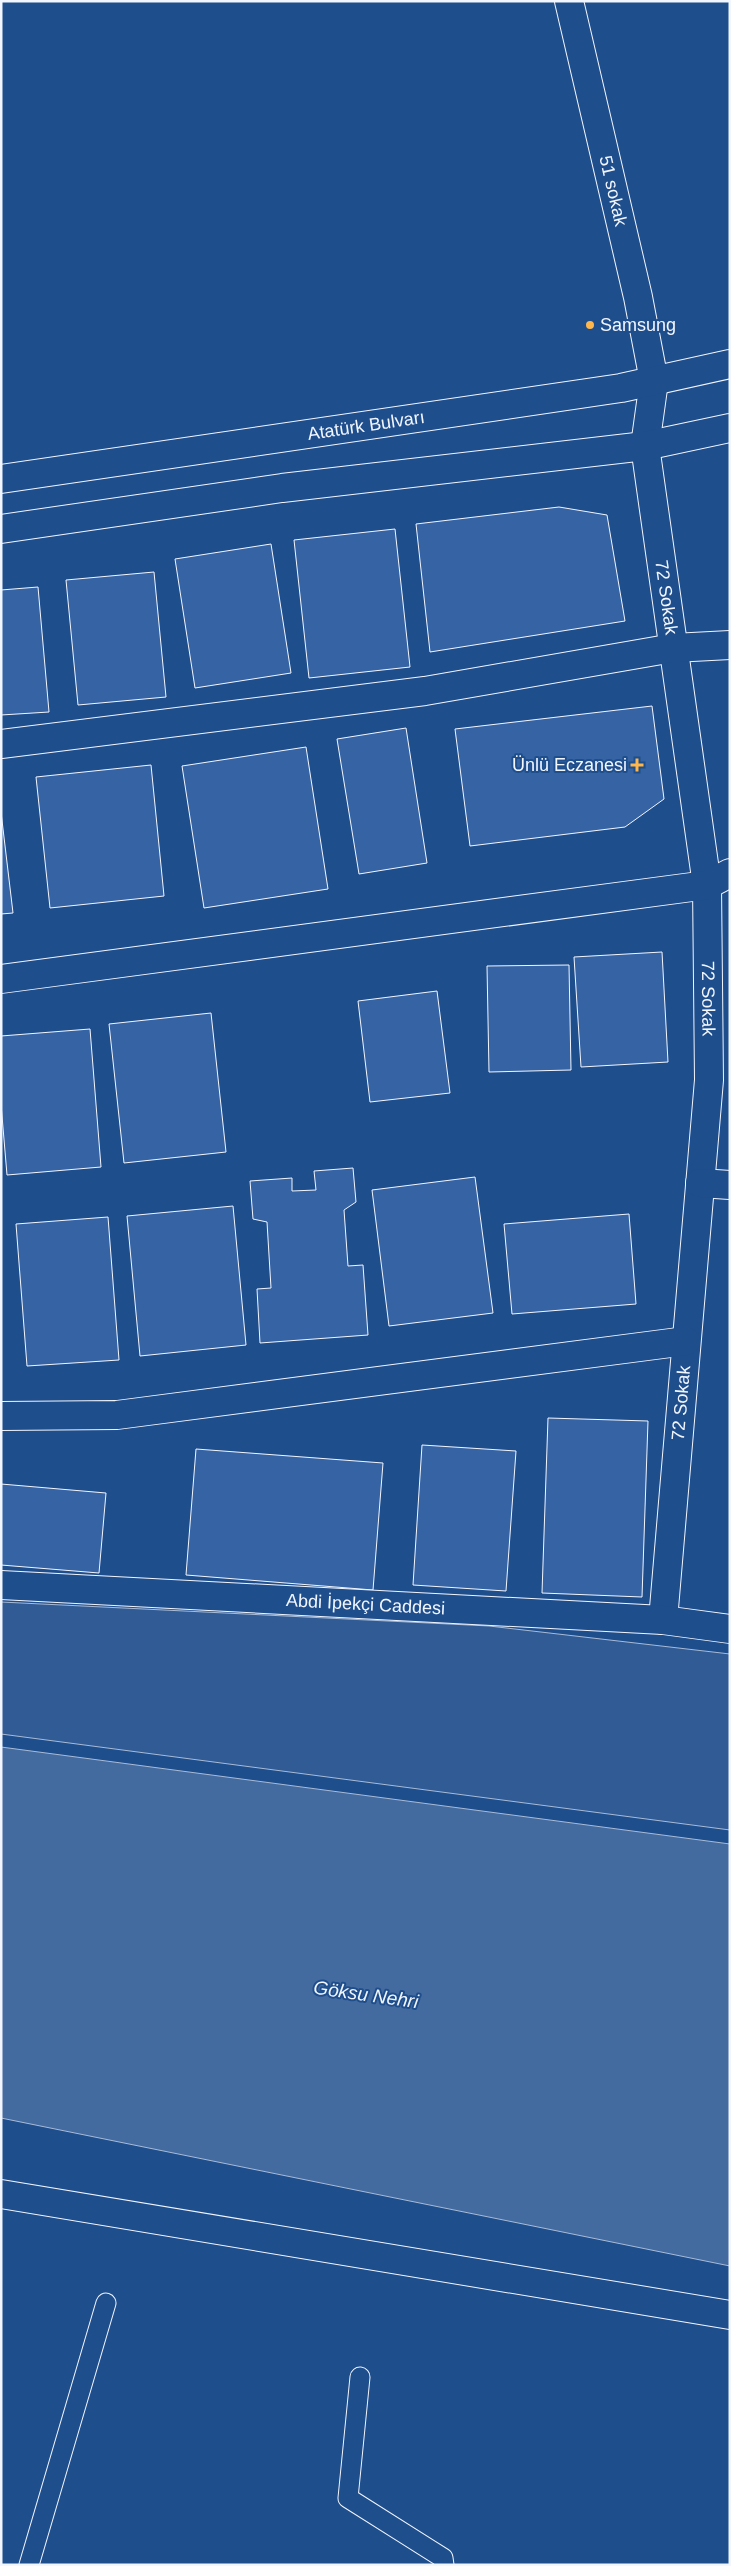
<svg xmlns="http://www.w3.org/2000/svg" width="731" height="2566" viewBox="0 0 731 2566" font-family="Helvetica,sans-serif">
<rect width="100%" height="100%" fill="#1f4e8c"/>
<polygon fill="#305b95" stroke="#a8bbd7" points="1,1602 489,1626 730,1654 730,1830 1,1734"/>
<polygon fill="#446ba0" stroke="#a8bbd7" points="1,1747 730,1844 730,2266 1,2118"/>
<g fill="#3563a3" stroke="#f2f6ff">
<polygon points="559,507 607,515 625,621 430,652 416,524"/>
<polygon points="395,529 410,667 309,678 294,540"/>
<polygon points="271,544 291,673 195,688 175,559"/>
<polygon points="154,572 166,697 78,705 66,580"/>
<polygon points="38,587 49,712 1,715 1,590"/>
<polygon points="652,706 664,799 625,827 470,846 455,729"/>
<polygon points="406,728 427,863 359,874 337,739"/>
<polygon points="306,747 328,889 204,908 182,766"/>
<polygon points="151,765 164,896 50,908 36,777"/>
<polygon points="1,812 13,913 1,914"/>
<polygon points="662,952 668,1062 581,1067 574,957"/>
<polygon points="569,965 571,1070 489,1072 487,966"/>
<polygon points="437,991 450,1093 370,1102 358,1001"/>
<polygon points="211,1013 226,1152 124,1163 109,1024"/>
<polygon points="90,1029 101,1167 7,1175 1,1104 1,1036"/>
<polygon points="353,1168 356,1202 344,1210 348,1266 363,1265 368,1335 260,1343 257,1289 271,1288 267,1222 253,1219 250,1181 292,1178 292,1191 316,1190 314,1171"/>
<polygon points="475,1177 493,1313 389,1326 372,1190"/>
<polygon points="233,1206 246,1345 140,1356 127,1216"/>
<polygon points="629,1214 636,1304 512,1314 504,1224"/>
<polygon points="108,1217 119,1360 27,1366 16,1224"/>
<polygon points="548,1418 648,1421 642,1597 542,1593"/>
<polygon points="422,1445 516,1451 506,1591 413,1585"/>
<polygon points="196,1449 383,1463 373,1590 186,1575"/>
<polygon points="1,1484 106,1493 99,1573 1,1565"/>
</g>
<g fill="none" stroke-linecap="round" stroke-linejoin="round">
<defs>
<g id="lane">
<polyline points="360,2377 348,2498 443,2558 444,2565"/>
<polyline points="29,2565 106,2303"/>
</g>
<g id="street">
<path id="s1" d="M569 1 638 297 654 381 645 446 707 885 709 1080 663 1620"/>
<polyline points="1,744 425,691 673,648 730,645"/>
<polyline points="1,979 707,885 730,873"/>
<polyline points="700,1183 730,1185"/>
<polyline points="1,1416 117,1415 686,1341"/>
<path id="s2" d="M1 1585 663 1620 730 1629"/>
<polyline points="1,2194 730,2315"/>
</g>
<g id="primary">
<path id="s3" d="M1 479 621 388 730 364"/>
<polyline points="1,529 282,488 645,446 730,428"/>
</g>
</defs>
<use href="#lane" stroke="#f2f6ff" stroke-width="21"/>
<use href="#street" stroke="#f2f6ff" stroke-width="30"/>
<use href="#primary" stroke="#f2f6ff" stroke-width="30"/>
<use href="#lane" stroke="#1f4e8c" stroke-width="19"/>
<use href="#street" stroke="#1f4e8c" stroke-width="28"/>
<use href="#primary" stroke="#1f4e8c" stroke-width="28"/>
</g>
<g fill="#ffb74d" stroke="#1f4e8c" stroke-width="2">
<circle cx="590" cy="325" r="5"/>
<path d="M634.5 757.5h5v5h5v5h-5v5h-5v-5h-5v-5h5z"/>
</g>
<g text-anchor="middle" stroke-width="4" stroke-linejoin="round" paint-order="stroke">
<g font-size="18" fill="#f2f6ff" stroke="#1f4e8c">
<text dy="6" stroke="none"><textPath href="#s1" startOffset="195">51 sokak</textPath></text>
<text dy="6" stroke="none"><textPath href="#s3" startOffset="369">Atatürk Bulvarı</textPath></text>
<text dy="6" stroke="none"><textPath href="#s1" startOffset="608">72 Sokak</textPath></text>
<text dy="6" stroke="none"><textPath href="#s1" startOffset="1012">72 Sokak</textPath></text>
<text transform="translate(681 1403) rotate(-85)" y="6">72 Sokak</text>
<text dy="6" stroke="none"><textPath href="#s2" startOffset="365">Abdi İpekçi Caddesi</textPath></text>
</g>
<g font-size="18" fill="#f2f6ff" stroke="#1f4e8c" text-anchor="start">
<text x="600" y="331">Samsung</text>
<text x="627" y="771" text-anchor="end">Ünlü Eczanesi</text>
</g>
<g font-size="19" font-style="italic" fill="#f2f6ff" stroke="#1f4e8c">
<text transform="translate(366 1994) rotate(8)" y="7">Göksu Nehri</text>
</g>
</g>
<rect width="731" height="2566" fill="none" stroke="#f2f6ff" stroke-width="5"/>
</svg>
